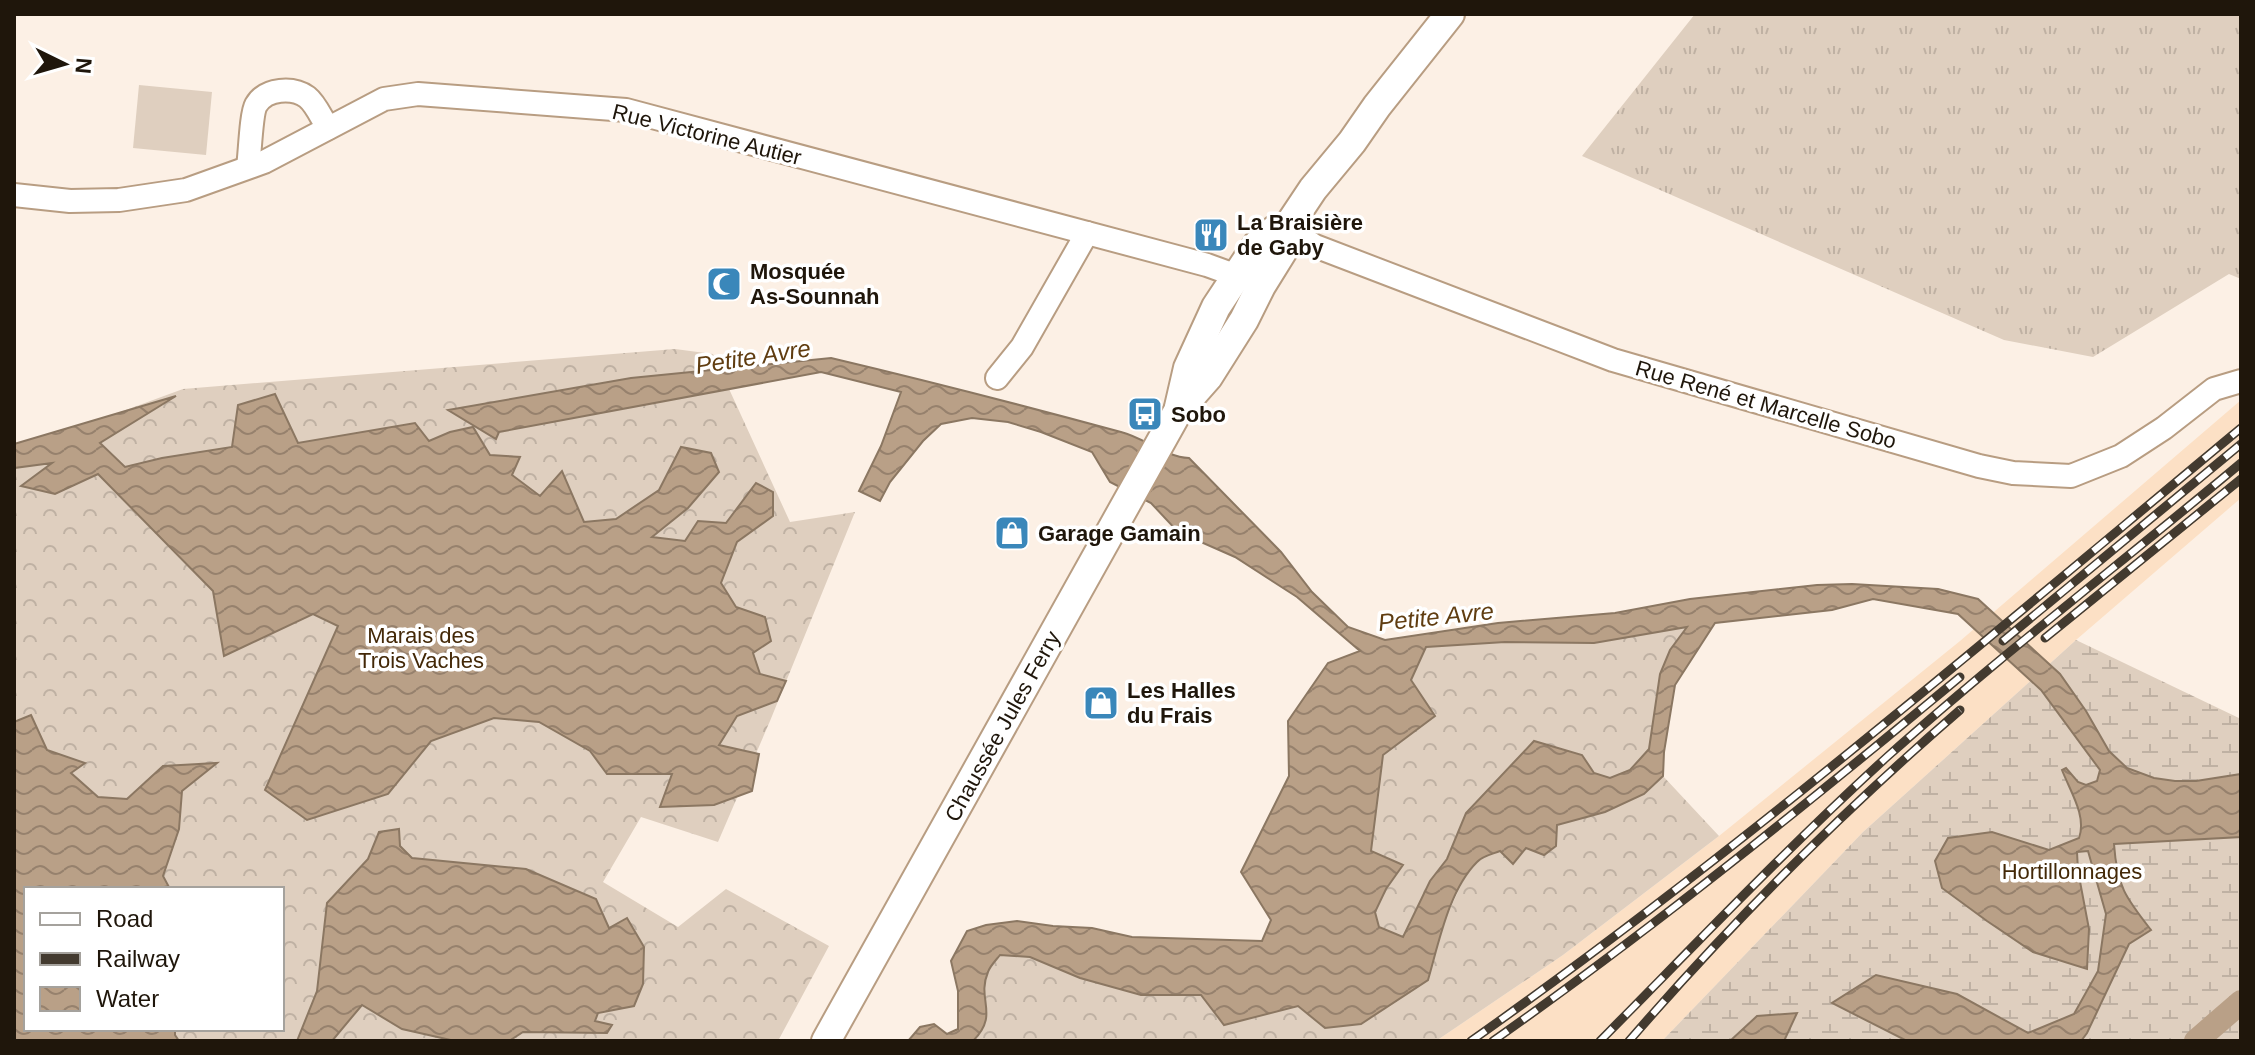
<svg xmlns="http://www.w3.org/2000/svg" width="2255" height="1055" viewBox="0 0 2255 1055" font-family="Arial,sans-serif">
<defs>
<pattern id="grass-tufts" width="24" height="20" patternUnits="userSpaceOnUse" patternTransform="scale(2)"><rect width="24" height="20" fill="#dfcfbf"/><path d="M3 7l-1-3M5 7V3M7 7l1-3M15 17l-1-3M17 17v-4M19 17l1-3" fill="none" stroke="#bfb1a3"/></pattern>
<pattern id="forest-crowns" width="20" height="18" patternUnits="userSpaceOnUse" patternTransform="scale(2)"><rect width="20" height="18" fill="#dfcfbf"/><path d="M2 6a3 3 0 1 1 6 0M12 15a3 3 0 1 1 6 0" fill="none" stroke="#bfb1a3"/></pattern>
<pattern id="wetland-marsh" width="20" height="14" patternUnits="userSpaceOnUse" patternTransform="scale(2)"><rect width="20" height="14" fill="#dfcfbf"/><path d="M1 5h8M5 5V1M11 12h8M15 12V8" fill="none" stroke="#bfb1a3"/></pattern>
<pattern id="water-waves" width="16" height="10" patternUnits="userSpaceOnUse" patternTransform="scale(2)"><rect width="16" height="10" fill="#b9a087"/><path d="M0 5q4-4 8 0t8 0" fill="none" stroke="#96816d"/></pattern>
</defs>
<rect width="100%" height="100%" fill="#fcf0e5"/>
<polygon fill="#fce0c5" points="2241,400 2241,498 2076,640 1863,832 1662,1041 1436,1041 1563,955 1719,836 1960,641"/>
<polygon fill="url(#grass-tufts)" points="1695,14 2241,14 2241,279 2229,274 2093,357 2004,340 1582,156"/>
<g fill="url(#forest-crowns)" fill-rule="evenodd">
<path d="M675 349 713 354 790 522 855 512 770 721 718 842 641 817 603 882 678 927 726 889 829 946 778 1041H14V451L183 389ZM26 889H282V1029H26Z"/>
<polygon points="1688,627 1670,650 1660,674 1649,749 1630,770 1610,778 1594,773 1582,755 1496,782 1466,813 1447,859 1430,881 1403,937 1379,927 1375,912 1386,889 1402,865 1371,851 1383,755 1435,716 1411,680 1426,647 1505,642 1594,643"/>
<path d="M1663 776 1719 836 1563 955 1436 1041H973C999 1014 976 1000 988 972 990 966 996 960 1000 955L1030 957 1080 978 1141 995H1201L1224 1025 1298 1006 1325 1028 1428 980 1443 924 1463 881 1479 859 1500 851 1525 848 1557 825 1605 812 1644 794Z"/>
</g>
<polygon fill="url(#wetland-marsh)" points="2076,640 2241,719 2241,1041 1662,1041 1863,832"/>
<polygon fill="#dfcfbf" points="139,85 212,92 206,155 133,148"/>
<g fill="url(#water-waves)" stroke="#8b7762" stroke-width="2" fill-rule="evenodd">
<path d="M831 358C928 381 1025 406 1121 432 1145 438 1165 457 1189 458L1281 552 1312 592 1348 627 1385 640 1498 623 1615 613 1690 599 1817 585 1852 584 1938 589 1978 599 2060 674 2086 711 2109 751 2127 768 2154 778 2175 781H2196L2241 774V837L2114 844C2117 887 2126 898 2151 930L2129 944 2087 1033 2081 1041H1907L1832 1003 1876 975 1957 994 2028 1033 2074 1014 2098 971 2106 914 2088 851 2077 852 2078 871 2089 929 2087 969 2033 952 1987 921 1942 888 1935 861 1948 838 1992 832 2049 850 2079 838C2087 816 2070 791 2062 770L2066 768 2078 782 2086 785 2097 781 2100 770 2041 690 1958 614 1873 599 1832 610 1715 623 1675 685 1664 752 1663 776 1644 794 1605 812 1557 825 1556 846 1544 855 1526 848 1513 864 1500 851C1493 854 1482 856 1477 862 1449 890 1439 942 1428 980L1361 1024 1325 1028 1298 1006 1224 1025 1201 995H1141L1080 978 1030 957 1000 955C996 960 990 966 988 972 976 1000 1000 1014 973 1041H908L920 1027 934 1024 947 1034 958 1029V991L951 961 967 931 986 925 1017 921 1053 926 1092 928 1132 937 1262 941 1271 920 1241 872 1289 776 1288 721 1328 663 1360 651 1297 597 1235 557 1178 532 1151 503 1110 482 1092 452 1041 432 1008 422 972 418 941 424 923 441 890 482 880 501 859 491 881 446 901 392 821 372 499 432 496 439 448 410 631 378ZM1687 627 1670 650 1660 674 1649 749 1630 770 1610 778 1594 773 1582 755 1534 741 1466 813 1447 859 1430 881 1403 937 1379 927 1375 912 1386 889 1403 865 1371 851 1383 755 1435 716 1411 680 1426 647 1505 642 1594 643Z"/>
<polygon points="275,394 298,443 415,423 429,441 450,432 473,427 490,455 520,457 512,475 540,496 562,471 584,522 616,519 659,490 681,447 711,453 719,472 688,508 652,537 685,541 698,521 726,523 756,483 773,492 773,516 737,542 721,583 736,607 765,617 771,641 753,653 760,674 786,681 777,701 737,716 719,745 759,754 752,791 714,805 660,807 672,774 607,774 590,751 539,722 494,718 431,741 388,794 307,820 265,790 338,626 313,614 224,656 213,591 98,474 55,494 21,486 52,463 14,468 14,444 176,396 100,443 125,467 162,458 232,447 238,405"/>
<polygon points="31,715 47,750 85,763 71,773 98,797 127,799 163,766 217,763 182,791 179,829 163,876 170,889 26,889 26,1029 175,1029 175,1035 179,1041 14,1041 14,722"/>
<polygon points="399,829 400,846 412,858 526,869 596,899 609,928 627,918 644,947 643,984 634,1006 598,1013 595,1021 612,1025 607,1033 523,1032 509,1041 455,1041 402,1029 362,1005 332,1041 297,1041 317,991 327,903 368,859 379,832"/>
<polygon points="1797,1013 1784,1041 1730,1041 1757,1016"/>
</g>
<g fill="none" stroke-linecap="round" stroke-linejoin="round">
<polyline stroke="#b9a087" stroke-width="24" points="2196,1041 2241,1002"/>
<defs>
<g id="minor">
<path d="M248 167C250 154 251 114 256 105 266 88 293 87 307 97 316 104 322 119 328 128"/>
<polyline points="14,195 70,201 119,200 186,190 264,162 384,99 418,94 626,110 1207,265 1251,281"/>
<polyline points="1287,228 1315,246 1613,360 1979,466 2013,473 2071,476 2121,456 2164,428 2214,389 2241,381"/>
<polyline points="997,378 1022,347 1087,233"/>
</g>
<g id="major">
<polyline points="1179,407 1188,368 1216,307 1257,245 1276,229 1287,228"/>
<polyline points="826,1041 1178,411 1208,377 1244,320 1261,286 1287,244 1287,228 1313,189 1352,142 1377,106 1450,14"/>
</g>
</defs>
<use href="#minor" stroke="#b89d82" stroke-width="26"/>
<use href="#major" stroke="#b89d82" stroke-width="32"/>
<use href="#minor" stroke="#fff" stroke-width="22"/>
<use href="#major" stroke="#fff" stroke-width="28"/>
<defs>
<g id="rail">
<polyline points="2045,638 2241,479"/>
<polyline points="2003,641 2241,444"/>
<path d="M1471 1041C1739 852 1989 637 2241 428"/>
<path d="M1493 1041C1655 927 1808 803 1960 677"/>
<path d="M1600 1041C1695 945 1788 847 1888 756 2002 654 2124 561 2241 463"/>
<path d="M1629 1041C1731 923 1842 812 1960 710"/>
</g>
</defs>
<use href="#rail" stroke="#433a2f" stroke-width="9"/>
<use href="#rail" stroke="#fff" stroke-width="6" stroke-dasharray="18" stroke-linecap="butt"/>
</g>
<defs>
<symbol id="restaurant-square" viewBox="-11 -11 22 22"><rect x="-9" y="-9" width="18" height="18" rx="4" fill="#3a87ba" stroke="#fff"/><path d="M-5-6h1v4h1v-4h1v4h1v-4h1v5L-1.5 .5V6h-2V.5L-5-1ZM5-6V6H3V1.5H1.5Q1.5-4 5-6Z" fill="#fff"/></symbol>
<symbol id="mosque-square" viewBox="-11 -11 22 22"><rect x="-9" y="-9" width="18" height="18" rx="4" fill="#3a87ba" stroke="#fff"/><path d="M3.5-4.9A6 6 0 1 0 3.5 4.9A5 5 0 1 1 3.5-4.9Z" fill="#fff"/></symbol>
<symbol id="bus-square" viewBox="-11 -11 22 22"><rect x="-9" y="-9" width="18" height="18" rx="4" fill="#3a87ba" stroke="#fff"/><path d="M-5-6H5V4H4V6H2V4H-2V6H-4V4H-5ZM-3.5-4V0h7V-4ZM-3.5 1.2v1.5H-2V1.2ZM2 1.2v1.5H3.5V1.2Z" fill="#fff"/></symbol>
<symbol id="shop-square" viewBox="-11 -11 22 22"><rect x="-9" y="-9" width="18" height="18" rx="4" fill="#3a87ba" stroke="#fff"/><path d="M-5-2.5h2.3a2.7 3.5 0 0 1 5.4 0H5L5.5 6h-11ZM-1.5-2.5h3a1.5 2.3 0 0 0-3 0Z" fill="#fff"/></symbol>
</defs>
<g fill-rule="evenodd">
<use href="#restaurant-square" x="1191" y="215" width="40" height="40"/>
<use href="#mosque-square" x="704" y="264" width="40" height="40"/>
<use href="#bus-square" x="1125" y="394" width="40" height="40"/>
<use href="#shop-square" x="992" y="513" width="40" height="40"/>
<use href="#shop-square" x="1081" y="683" width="40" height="40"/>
</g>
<g text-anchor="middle" stroke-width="7" stroke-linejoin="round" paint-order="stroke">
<g font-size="22" fill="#1f160b" stroke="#fff">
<text transform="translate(707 134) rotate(14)" y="8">Rue Victorine Autier</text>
<text transform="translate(1766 404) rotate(16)" y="8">Rue René et Marcelle Sobo</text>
<text transform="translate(1002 726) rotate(-61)" y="8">Chaussée Jules Ferry</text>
</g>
<g font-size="22" font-weight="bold" fill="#1f160b" stroke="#fff" text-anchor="start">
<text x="1237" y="230">La Braisière<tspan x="1237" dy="25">de Gaby</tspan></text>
<text x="750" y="279">Mosquée<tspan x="750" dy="25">As-Sounnah</tspan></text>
<text x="1171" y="422">Sobo</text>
<text x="1038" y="541">Garage Gamain</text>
<text x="1127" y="698">Les Halles<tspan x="1127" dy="25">du Frais</tspan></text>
</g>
<g font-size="22" fill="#432807" stroke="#fff">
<text x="421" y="643">Marais des<tspan x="421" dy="25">Trois Vaches</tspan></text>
<text x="2072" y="879">Hortillonnages</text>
</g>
<g font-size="24" font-style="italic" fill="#603d11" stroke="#fff">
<text transform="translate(753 357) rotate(-9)" y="8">Petite Avre</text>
<text transform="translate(1436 617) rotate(-6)" y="8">Petite Avre</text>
</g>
</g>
<rect width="2255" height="1055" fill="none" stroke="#1f160b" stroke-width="32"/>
<rect x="24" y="887" width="260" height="144" fill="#ffffff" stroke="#a5a29d" stroke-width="2"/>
<rect x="40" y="913" width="40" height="12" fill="#ffffff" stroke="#a5a29d" stroke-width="2"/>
<text x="96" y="927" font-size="24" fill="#1f160b">Road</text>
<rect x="40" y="953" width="40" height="12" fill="#433a2f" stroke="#a5a29d" stroke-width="2"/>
<text x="96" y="967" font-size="24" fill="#1f160b">Railway</text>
<rect x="40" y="987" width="40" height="24" fill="url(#water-waves)" stroke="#a5a29d" stroke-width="2"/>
<text x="96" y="1007" font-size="24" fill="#1f160b">Water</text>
<g transform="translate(64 64) rotate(95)" stroke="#ffffff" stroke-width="6" paint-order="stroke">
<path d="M0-6L14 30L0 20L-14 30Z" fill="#1f160b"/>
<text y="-12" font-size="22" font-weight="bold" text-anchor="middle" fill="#1f160b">N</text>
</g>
</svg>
